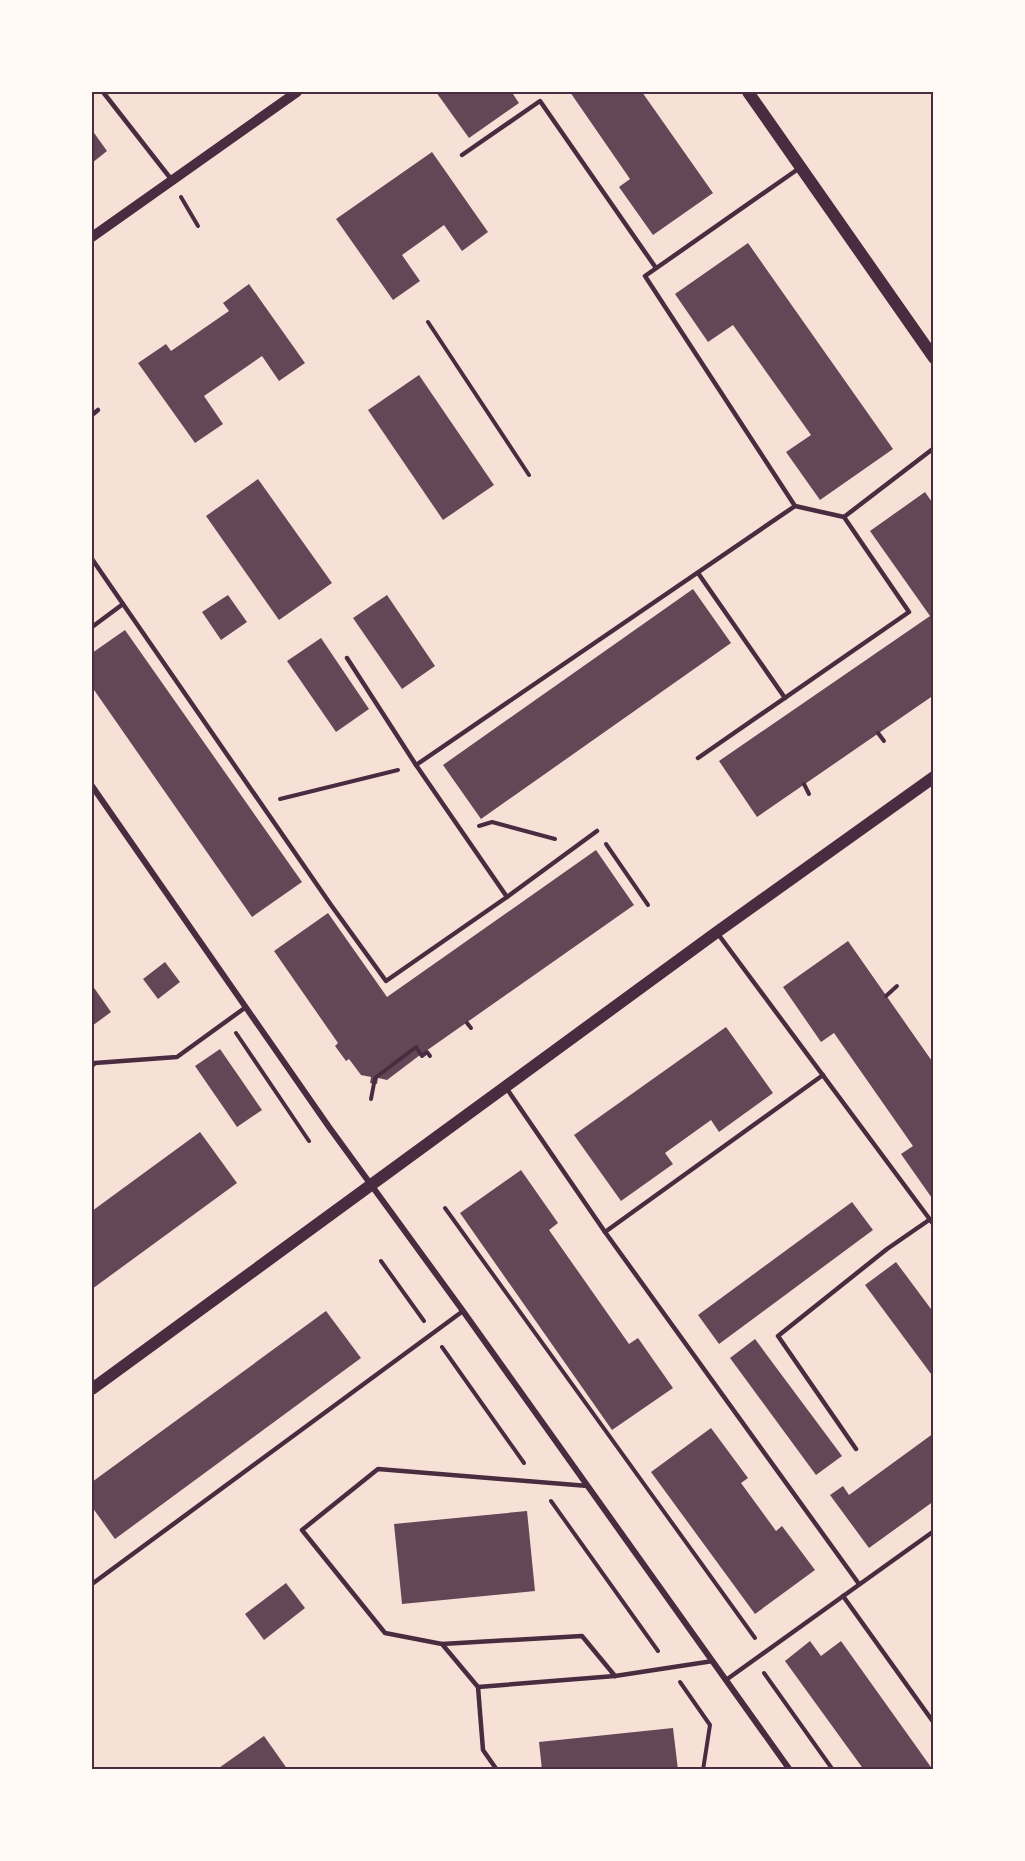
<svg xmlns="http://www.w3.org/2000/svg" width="1025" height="1861" viewBox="0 0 1025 1861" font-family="'Nunito Sans',sans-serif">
<rect width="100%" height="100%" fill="#f7e1d7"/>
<g fill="#644757">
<polygon points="436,92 517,92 513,94 519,103 469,138"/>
<polygon points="570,92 642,92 713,193 653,235 619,187 630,179"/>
<polygon points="92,130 107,151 92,163"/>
<polygon points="432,152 488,232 462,251 444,225 402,255 420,281 393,300 336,219"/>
<polygon points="748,243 893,449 820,500 786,452 811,435 733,325 708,342 675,294"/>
<polygon points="249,284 305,363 279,381 262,356 204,396 223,424 195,443 138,363 166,344 171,351 229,311 223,303"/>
<polygon points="419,375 494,485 443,520 368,410"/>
<polygon points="258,479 332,583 279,620 206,516"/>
<polygon points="925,492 934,505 934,695 757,817 719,761 930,616 870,531"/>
<polygon points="693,589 731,643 481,819 443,765"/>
<polygon points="228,595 247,622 221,640 202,612"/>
<polygon points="387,595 435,666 402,689 353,618"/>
<polygon points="125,630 302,882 252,917 92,687 92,653"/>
<polygon points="321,638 369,709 336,732 287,661"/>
<polygon points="596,850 634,905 426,1051 427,1054 422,1058 420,1055 387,1080 378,1078 377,1084 370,1083 371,1077 361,1075 349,1059 346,1061 335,1046 338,1043 274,951 328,913 387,997"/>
<polygon points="848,941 934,1064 934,1201 901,1154 913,1146 834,1033 821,1042 783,987"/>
<polygon points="165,962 180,982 158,999 143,979"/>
<polygon points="92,985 111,1012 92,1026"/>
<polygon points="726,1027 773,1093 719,1132 711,1120 665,1153 673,1164 621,1201 574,1135"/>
<polygon points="220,1049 262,1110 237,1127 195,1066"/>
<polygon points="200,1132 237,1183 92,1289 92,1211"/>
<polygon points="521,1170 558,1223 549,1230 629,1344 638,1338 673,1388 612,1430 460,1213"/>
<polygon points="852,1202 873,1230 719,1344 698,1315"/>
<polygon points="896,1262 934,1313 934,1378 865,1285"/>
<polygon points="326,1311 361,1358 115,1539 92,1507 92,1482"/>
<polygon points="755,1339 842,1456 816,1475 730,1358"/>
<polygon points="711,1428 748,1478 741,1483 776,1531 782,1526 815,1570 755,1614 651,1472"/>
<polygon points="934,1433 934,1501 869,1548 830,1495 843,1486 849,1495"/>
<polygon points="527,1511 535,1591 402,1604 394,1524"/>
<polygon points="286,1583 305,1608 264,1640 245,1614"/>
<polygon points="810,1641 821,1656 841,1641 933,1770 864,1770 785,1661"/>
<polygon points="673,1728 678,1770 542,1770 539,1742"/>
<polygon points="264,1736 288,1770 216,1770"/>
</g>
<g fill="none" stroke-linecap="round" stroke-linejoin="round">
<g stroke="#4a2c40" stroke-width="4">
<polyline points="181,197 198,226"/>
<polyline points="428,322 529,475"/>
<polyline points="878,733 884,741"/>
<polyline points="804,784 809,794"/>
<polyline points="280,799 398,770"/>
<polyline points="479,826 492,822 555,839"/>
<polyline points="606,844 648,905"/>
<polyline points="886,996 897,986"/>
<polyline points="467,1023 471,1028"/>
<polyline points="236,1033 309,1141"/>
<polyline points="371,1099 375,1078 416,1047 422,1056 427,1052 430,1056"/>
<polyline points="445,1208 755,1638"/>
<polyline points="381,1261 424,1321"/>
<polyline points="442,1347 524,1463"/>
<polyline points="551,1501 658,1651"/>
<polyline points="764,1673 833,1770"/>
<polyline points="680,1682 710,1725 703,1770"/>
</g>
<g stroke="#4a2c40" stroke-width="4.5">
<polyline points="103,92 171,179"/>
<polyline points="462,155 540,101 656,268"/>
<polyline points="92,415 98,410"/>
<polyline points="844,517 934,448"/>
<polyline points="92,559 123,604"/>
<polyline points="698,573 785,698"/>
<polyline points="92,627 123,604 331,905 386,981 507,897 597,831"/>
<polyline points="347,658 416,765 507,897"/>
<polyline points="698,758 909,612 844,517 795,506 645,276 801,167"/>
<polyline points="416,765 795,506"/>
<polyline points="718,934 934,1225"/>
<polyline points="92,1066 95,1063 177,1057 246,1007"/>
<polyline points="507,1089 605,1232 859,1584"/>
<polyline points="605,1232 823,1075"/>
<polyline points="856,1449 778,1336 887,1249 929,1220"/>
<polyline points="92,1584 463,1311"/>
<polyline points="843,1596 934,1723"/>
<polyline points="442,1644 582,1636 615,1676"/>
<polyline points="726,1680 934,1531"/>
<polyline points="478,1687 615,1676 713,1661"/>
<polyline points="497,1770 483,1750 478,1687 442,1644 385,1633 302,1530 378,1469 588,1486"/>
</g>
<polyline stroke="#4a2c40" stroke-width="6" points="92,786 329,1127 463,1311 790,1770"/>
<polyline stroke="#4a2c40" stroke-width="10" points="92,237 297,92"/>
<g stroke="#4a2c40" stroke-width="12">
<polyline points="748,92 934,358"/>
<polyline points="92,1389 717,932 934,777"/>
</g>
</g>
<rect width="1025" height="1861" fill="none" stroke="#fffaf5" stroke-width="186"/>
<rect x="93" y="93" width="839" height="1675" fill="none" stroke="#4a2c40" stroke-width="2"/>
</svg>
